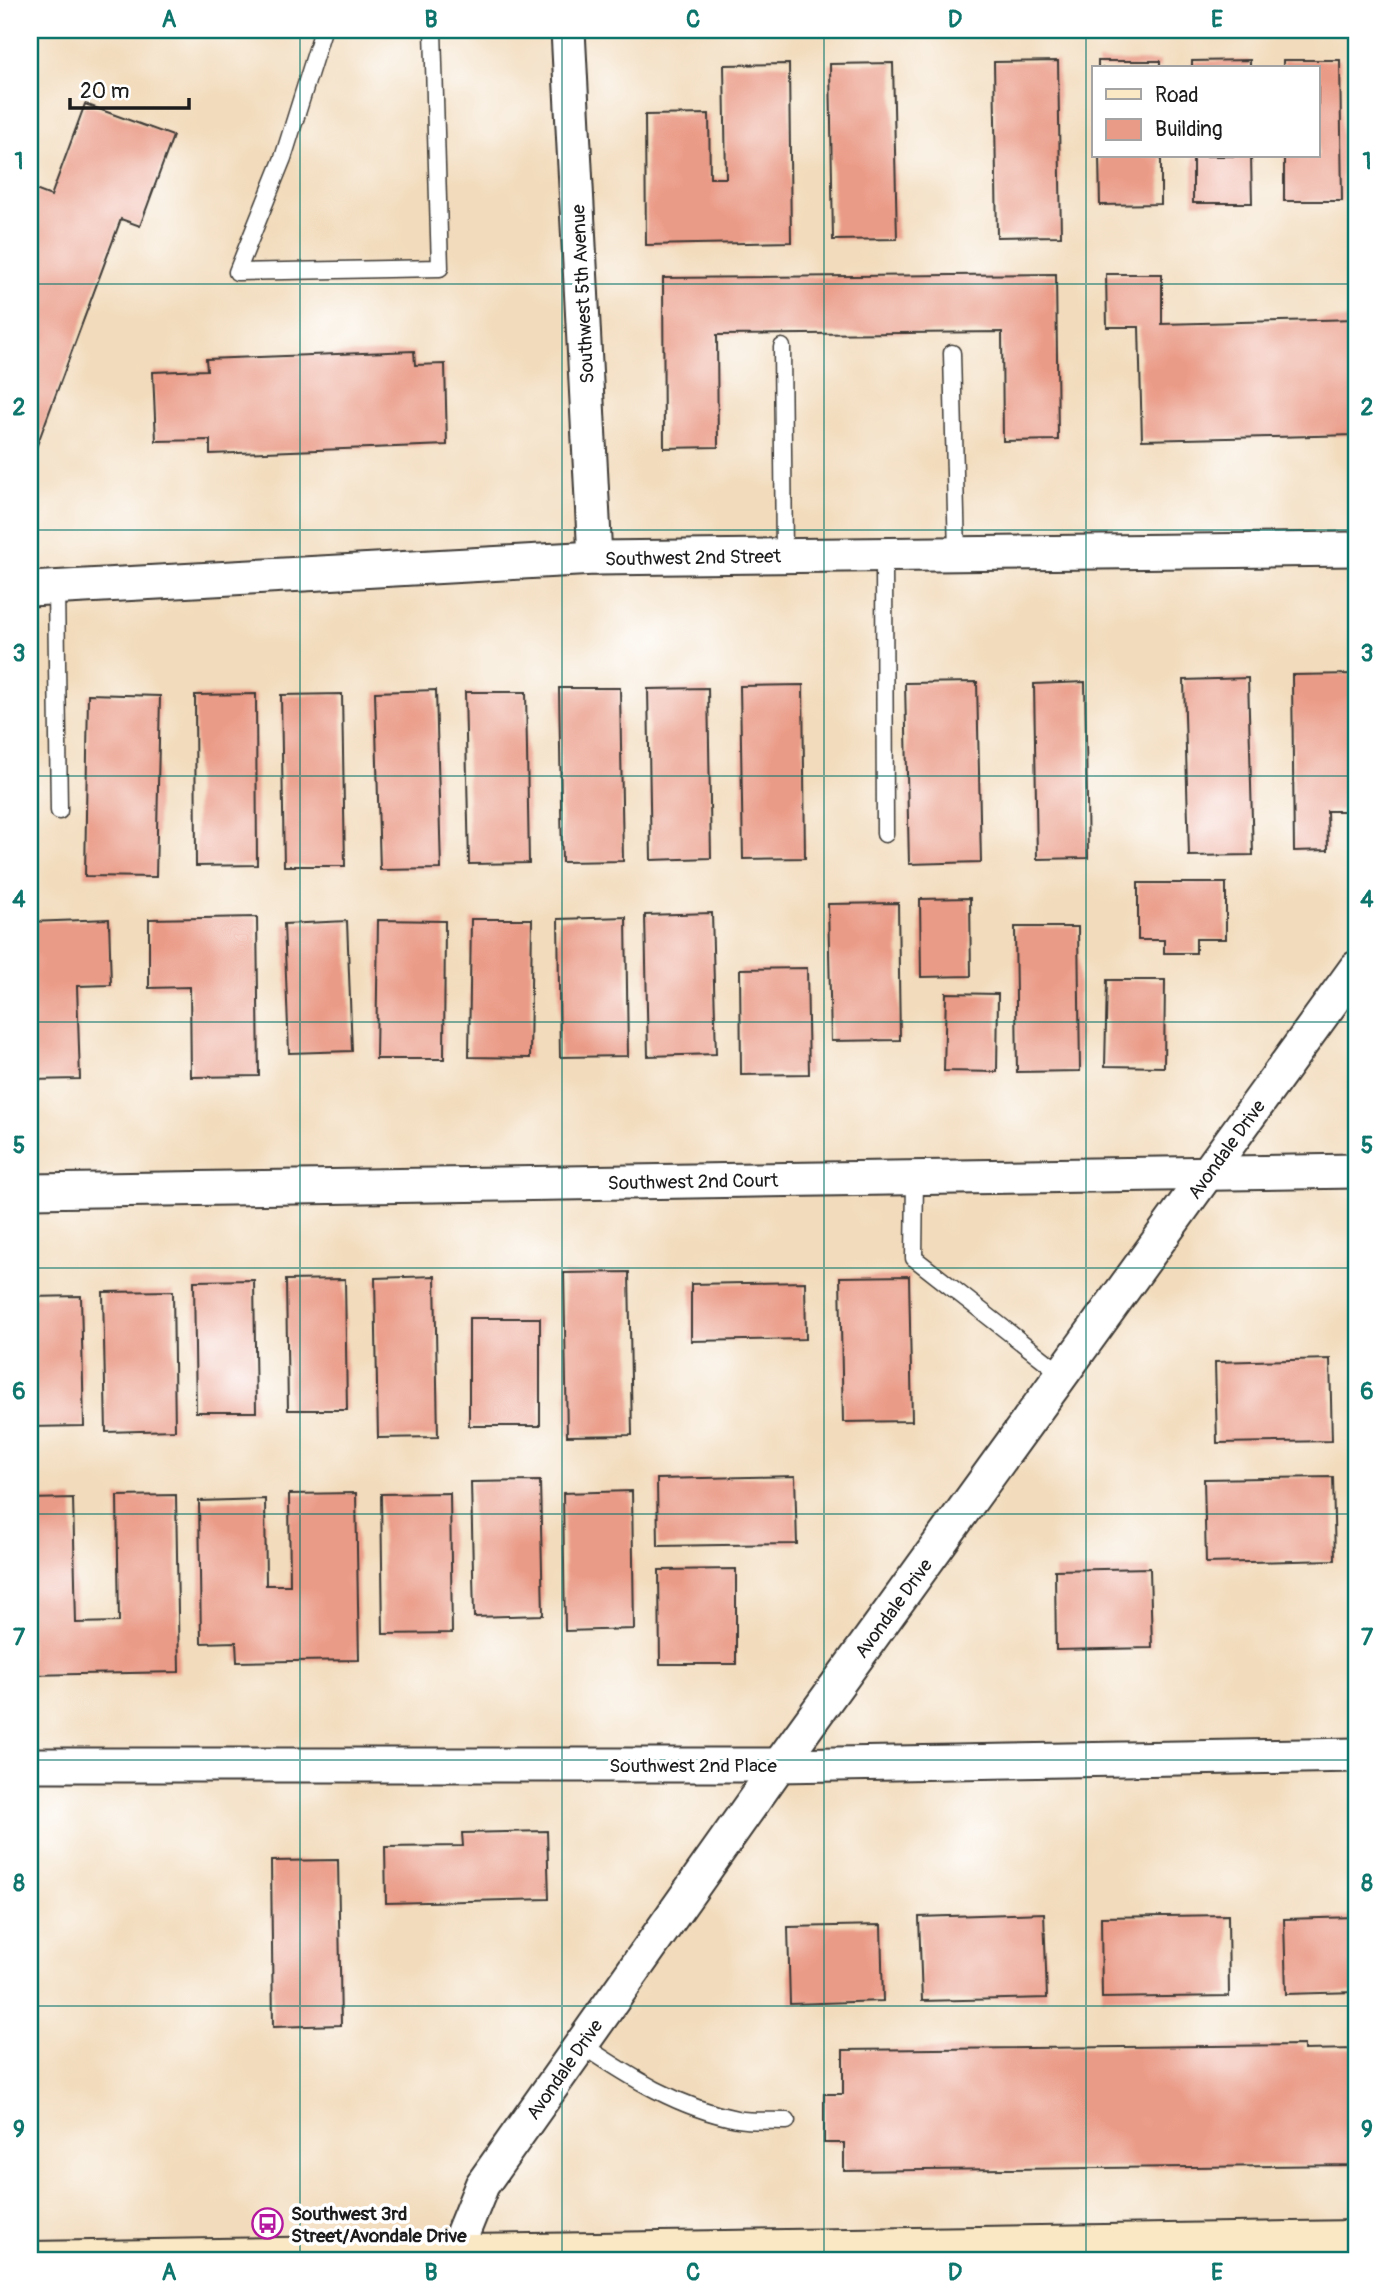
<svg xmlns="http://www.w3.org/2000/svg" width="1386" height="2291" viewBox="0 0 1386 2291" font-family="Pangolin,sans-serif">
<rect width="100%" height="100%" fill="#fff"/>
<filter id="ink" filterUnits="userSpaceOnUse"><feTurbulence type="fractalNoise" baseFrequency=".0143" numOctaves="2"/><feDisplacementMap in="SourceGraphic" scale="14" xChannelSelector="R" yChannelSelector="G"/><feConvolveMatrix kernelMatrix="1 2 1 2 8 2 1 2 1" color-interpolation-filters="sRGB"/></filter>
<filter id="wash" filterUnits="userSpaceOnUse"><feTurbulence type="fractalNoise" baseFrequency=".00686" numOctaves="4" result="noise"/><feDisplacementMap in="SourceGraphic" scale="28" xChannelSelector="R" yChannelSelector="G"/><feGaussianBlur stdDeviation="1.57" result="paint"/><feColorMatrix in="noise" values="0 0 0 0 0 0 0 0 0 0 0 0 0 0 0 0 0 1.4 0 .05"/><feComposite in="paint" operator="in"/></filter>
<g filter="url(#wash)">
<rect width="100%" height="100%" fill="#f2dbbc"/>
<g id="blocks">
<g fill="#ea9b87">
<polygon points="1250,60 1250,68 1192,68 1192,61"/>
<polygon points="1283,60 1340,60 1342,201 1284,201 1284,156 1318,156 1318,68 1283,68"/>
<polygon points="1058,61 1061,236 997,237 994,62"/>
<rect x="1098" y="61" width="62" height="7"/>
<polygon points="893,63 897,239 833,240 830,64"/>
<polygon points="789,64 791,242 646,245 645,115 709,114 710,178 726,178 724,65"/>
<polygon points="85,104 173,136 140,226 121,219 30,464 30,197 33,189 51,196"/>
<polygon points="1099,156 1161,156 1161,204 1100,205"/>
<polygon points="1193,156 1251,156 1252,203 1193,203"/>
<polygon points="1056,274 1058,440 1003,441 1002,332 717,335 718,447 664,448 663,278"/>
<polygon points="1106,274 1162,274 1162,324 1356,319 1356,435 1142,440 1139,327 1107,327"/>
<polygon points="414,351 415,365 445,364 447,445 210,454 210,440 156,441 153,372 207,370 206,359"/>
<polygon points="1356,674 1356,741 1348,742 1350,811 1327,811 1328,850 1294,851 1292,675"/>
<polygon points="1248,678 1253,855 1189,856 1184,680"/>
<polygon points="977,682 981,862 909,864 905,683"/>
<polygon points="1085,682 1088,858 1037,859 1034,684"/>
<polygon points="803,685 805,858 743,859 740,686"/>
<polygon points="559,688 620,688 623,861 562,862"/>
<polygon points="708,688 711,858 651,860 648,689"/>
<polygon points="436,690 441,869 380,870 375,692"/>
<polygon points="465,692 526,692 529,863 469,864"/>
<polygon points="88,694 160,696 156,877 85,876"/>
<polygon points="256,694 257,865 196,866 195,695"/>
<polygon points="342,694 345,866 284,866 281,695"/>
<polygon points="1138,883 1226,883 1226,939 1196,939 1196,953 1164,953 1164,940 1138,940"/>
<polygon points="970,898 971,976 921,977 920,899"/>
<polygon points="898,903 900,1040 831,1041 828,904"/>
<polygon points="712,913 716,1054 648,1056 645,915"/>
<polygon points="257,917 259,1076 191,1077 190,987 149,988 149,919"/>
<polygon points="626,917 628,1056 560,1057 558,919"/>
<polygon points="109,919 111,985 77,986 80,1079 30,1080 30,922"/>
<polygon points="471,919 532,919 530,1058 469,1057"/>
<polygon points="378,920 445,921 444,1059 376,1059"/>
<polygon points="347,921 352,1051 289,1053 284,924"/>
<polygon points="1015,927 1078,927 1080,1071 1017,1072"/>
<polygon points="807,968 809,1074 741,1075 740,969"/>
<polygon points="1107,980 1165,980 1164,1067 1105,1066"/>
<polygon points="946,993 998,994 997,1072 944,1071"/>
<polygon points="629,1272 632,1435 567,1436 564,1273"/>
<polygon points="435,1276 438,1437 378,1438 375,1278"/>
<polygon points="909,1276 912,1421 843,1422 840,1277"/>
<polygon points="345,1279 347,1410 288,1410 286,1280"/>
<polygon points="254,1280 256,1412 196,1412 194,1281"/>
<polygon points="805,1282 806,1339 691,1341 691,1284"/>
<polygon points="173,1291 175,1430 106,1432 103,1292"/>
<polygon points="81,1296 84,1426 30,1427 30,1297"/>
<rect x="469" y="1318" width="71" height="108"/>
<polygon points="1330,1359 1332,1441 1217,1443 1215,1362"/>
<polygon points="795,1476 797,1544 658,1546 657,1479"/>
<polygon points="1333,1477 1335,1560 1206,1563 1204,1479"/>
<polygon points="540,1481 543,1615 474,1617 471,1482"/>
<polygon points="632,1491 634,1629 565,1631 563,1493"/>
<polygon points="356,1493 359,1660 237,1662 236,1642 201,1643 199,1501 265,1499 266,1585 290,1585 289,1494"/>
<polygon points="450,1493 452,1633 383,1634 381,1494"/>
<polygon points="176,1495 179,1672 30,1675 30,1499 73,1498 76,1623 119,1622 117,1496"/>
<polygon points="1150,1568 1152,1648 1056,1650 1055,1570"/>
<polygon points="736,1569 736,1664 660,1664 659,1570"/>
<polygon points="547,1831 549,1899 386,1903 385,1847 463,1846 462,1833"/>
<polygon points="338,1860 341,2025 273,2027 271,1861"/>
<polygon points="1044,1913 1047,1998 922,2001 919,1917"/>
<polygon points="1228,1915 1229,1996 1102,1998 1101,1917"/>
<polygon points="1356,1917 1356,1992 1286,1994 1284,1919"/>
<polygon points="881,1925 883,2001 790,2004 788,1927"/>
<polygon points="1304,2045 1304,2050 1356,2049 1356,2165 844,2171 844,2143 824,2143 824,2094 843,2094 843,2050"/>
</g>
</g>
</g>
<g filter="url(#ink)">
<use href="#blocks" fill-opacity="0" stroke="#3c3934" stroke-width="2"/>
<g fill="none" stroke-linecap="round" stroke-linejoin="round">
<defs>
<g id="lane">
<polyline points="323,30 283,158 237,272 440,268 433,30"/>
<polyline points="782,347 784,556"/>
<polyline points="952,353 957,554"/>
<polyline points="884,555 885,834"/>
<polyline points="56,588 59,811"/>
<polyline points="915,1178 914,1258 1062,1374"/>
<path d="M581 2044C630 2077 679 2108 737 2119 753 2122 771 2120 787 2121"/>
</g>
<g id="street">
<polyline points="568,30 595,558"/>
<polyline points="30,589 595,558 1356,549"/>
<polyline points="30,1191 1356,1171"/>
<polyline points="30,1765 779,1765 1356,1755"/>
<polyline points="456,2261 463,2232 482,2185 779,1765 1356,968"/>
</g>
<polyline id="secondary" points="30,2261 1356,2240"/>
</defs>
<use href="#lane" stroke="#3c3934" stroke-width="19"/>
<use href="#street" stroke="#3c3934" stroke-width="37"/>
<use href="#secondary" stroke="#3c3934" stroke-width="42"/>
<use href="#lane" stroke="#fff" stroke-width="16"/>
<use href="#street" stroke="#fff" stroke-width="33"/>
<use href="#secondary" stroke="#fae7c3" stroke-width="38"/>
</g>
</g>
<path fill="none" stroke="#0f766e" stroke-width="2" stroke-opacity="0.55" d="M300 30V2261M562 30V2261M824 30V2261M1086 30V2261M30 284H1356M30 530H1356M30 776H1356M30 1022H1356M30 1268H1356M30 1514H1356M30 1760H1356M30 2006H1356"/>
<defs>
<symbol id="bus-ring" viewBox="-11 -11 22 22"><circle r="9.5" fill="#fff" stroke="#b5179e" stroke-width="1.5"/><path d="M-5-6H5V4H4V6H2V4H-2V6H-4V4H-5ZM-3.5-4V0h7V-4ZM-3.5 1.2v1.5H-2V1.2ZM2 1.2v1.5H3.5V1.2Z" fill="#b5179e"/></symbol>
</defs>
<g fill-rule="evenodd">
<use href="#bus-ring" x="250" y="2206" width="35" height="35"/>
</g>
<g text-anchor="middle" stroke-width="7" stroke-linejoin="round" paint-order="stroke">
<g font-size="19" fill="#1c1c1c" stroke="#fff">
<text transform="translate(582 294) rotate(-93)" y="7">Southwest 5th Avenue</text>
<text transform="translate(693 557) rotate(-1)" y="7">Southwest 2nd Street</text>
<text transform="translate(1226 1149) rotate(-54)" y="7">Avondale Drive</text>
<text transform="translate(693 1181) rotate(-1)" y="7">Southwest 2nd Court</text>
<text transform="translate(893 1608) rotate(-54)" y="7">Avondale Drive</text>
<text x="693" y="1772">Southwest 2nd Place</text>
<text transform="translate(564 2069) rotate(-55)" y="7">Avondale Drive</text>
</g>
<g font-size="19" font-weight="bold" fill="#1c1c1c" stroke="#fff" text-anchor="start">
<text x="291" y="2220">Southwest 3rd<tspan x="291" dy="22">Street/Avondale Drive</tspan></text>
</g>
</g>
<rect width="1386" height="2291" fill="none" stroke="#fff" stroke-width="77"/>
<rect x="1092" y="66" width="228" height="91" fill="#ffffff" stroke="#a4a4a4" stroke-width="2"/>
<rect x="1106" y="89" width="35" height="10" fill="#fae7c3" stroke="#a4a4a4" stroke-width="2"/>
<text x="1155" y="102" font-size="21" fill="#1c1c1c">Road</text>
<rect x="1106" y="119" width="35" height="21" fill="#ea9b87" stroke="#a4a4a4" stroke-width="2"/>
<text x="1155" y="136" font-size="21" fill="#1c1c1c">Building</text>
<path d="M70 98v10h119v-10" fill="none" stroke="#1c1c1c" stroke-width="3.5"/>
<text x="80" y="98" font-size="21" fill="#1c1c1c" stroke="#ffffff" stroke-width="5" paint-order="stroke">20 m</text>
<rect x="38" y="38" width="1310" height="2214" fill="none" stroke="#0f766e" stroke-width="2.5"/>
<g font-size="23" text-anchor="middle" font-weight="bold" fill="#0f766e">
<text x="169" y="27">A</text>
<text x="431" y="27">B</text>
<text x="693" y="27">C</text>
<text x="955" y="27">D</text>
<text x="1217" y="27">E</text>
<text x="19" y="169">1</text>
<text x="1367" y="169">1</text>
<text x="19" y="415">2</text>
<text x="1367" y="415">2</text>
<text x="19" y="661">3</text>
<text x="1367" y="661">3</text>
<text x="19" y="907">4</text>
<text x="1367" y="907">4</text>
<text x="19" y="1153">5</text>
<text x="1367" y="1153">5</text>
<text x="19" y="1399">6</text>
<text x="1367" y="1399">6</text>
<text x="19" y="1645">7</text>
<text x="1367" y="1645">7</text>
<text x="19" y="1891">8</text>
<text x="1367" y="1891">8</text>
<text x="19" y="2137">9</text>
<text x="1367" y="2137">9</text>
<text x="169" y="2280">A</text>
<text x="431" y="2280">B</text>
<text x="693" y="2280">C</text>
<text x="955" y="2280">D</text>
<text x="1217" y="2280">E</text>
</g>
</svg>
